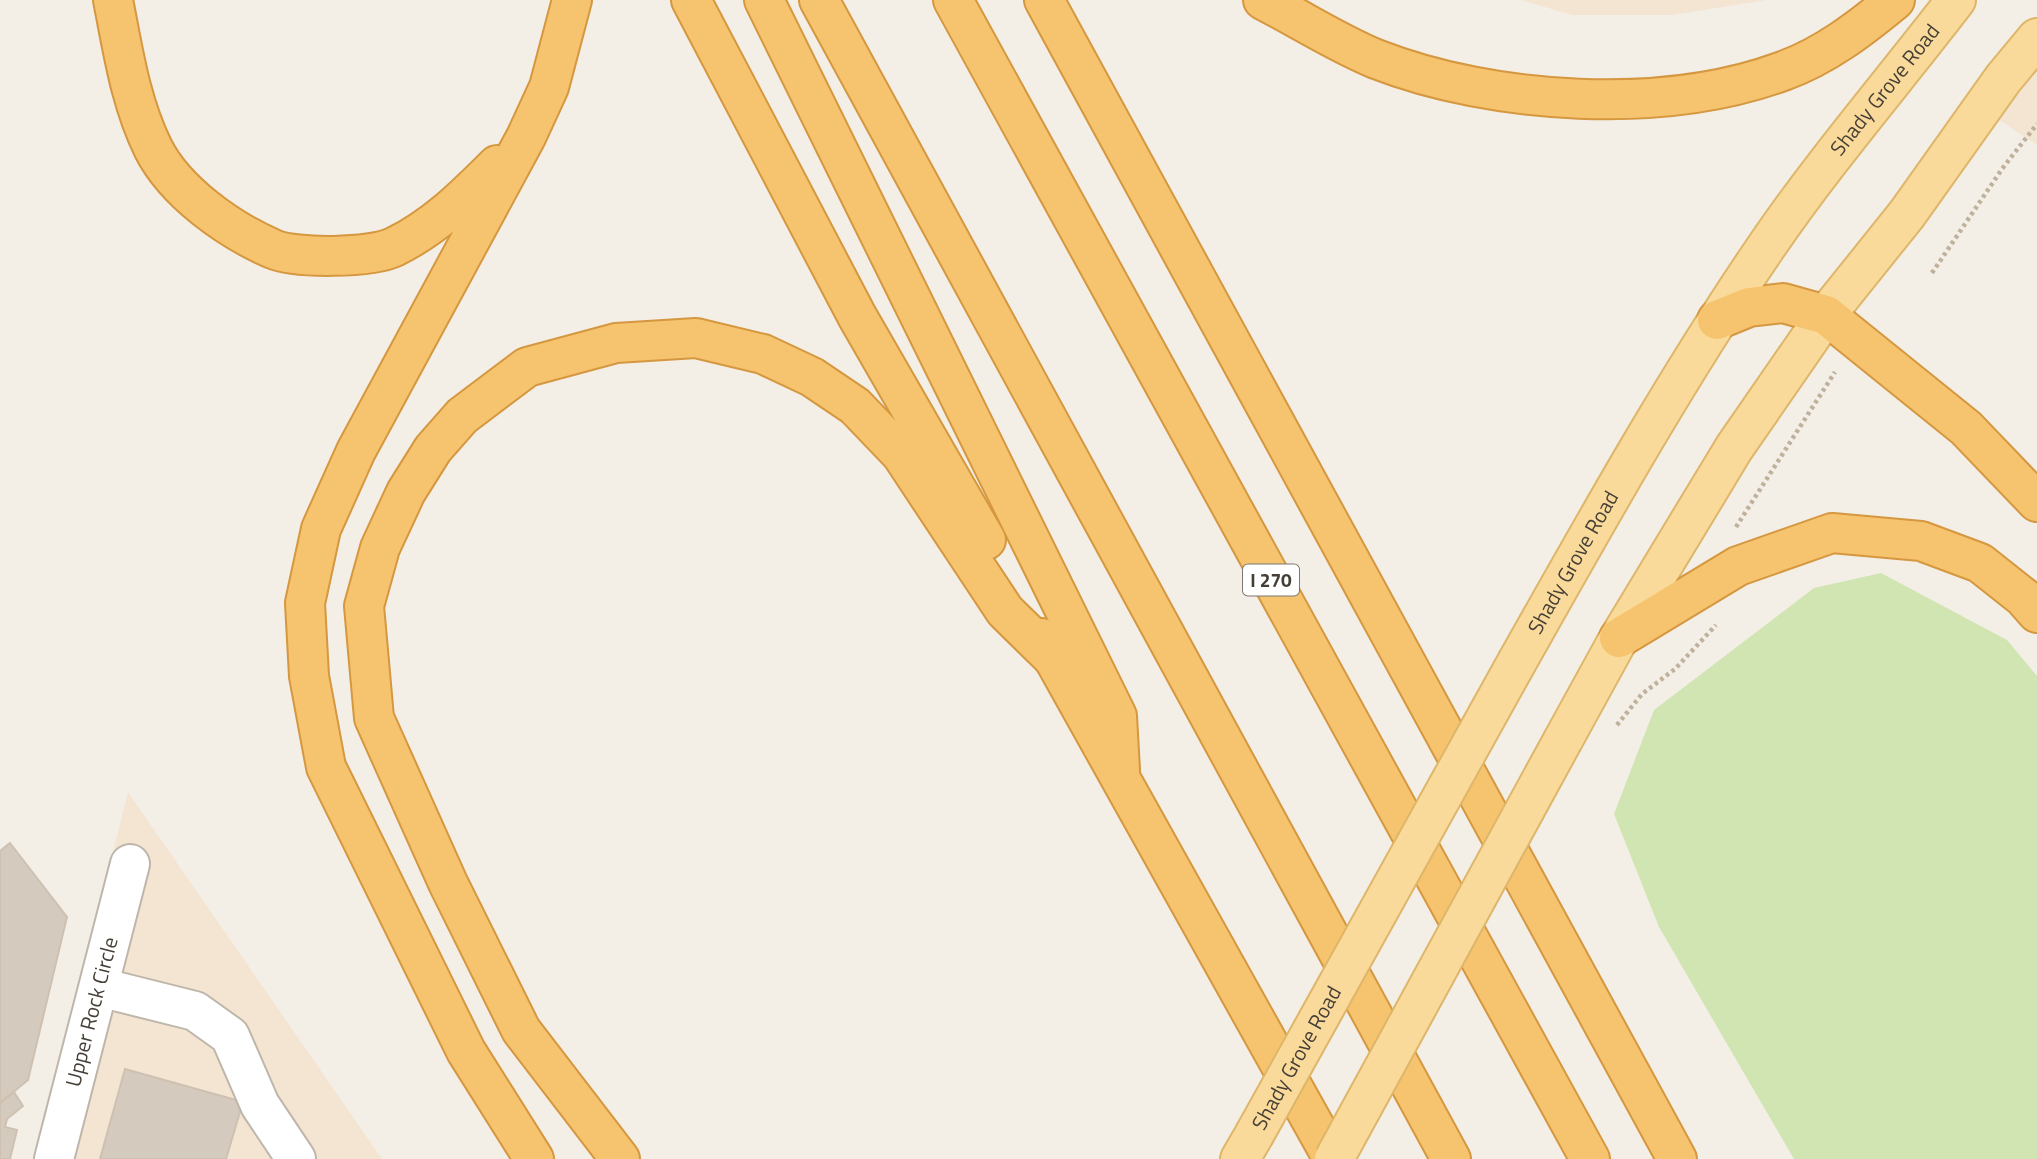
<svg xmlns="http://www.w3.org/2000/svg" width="2037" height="1159" viewBox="0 0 2037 1159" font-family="'Titillium Web',sans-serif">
<rect width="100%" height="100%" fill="#f3efe7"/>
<g fill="#f4e5d3">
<polygon points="1521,0 1767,0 1672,15 1572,15"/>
<polygon points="2037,47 2037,145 1987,112"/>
<polygon points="128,792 382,1159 36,1159"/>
</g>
<polygon fill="#d0e5b2" points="1881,573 2007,640 2037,676 2037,1159 1794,1159 1659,927 1614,814 1654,710 1814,588"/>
<g fill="#d4cabd" stroke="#cec1b1" stroke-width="2">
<polygon points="10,843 67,917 28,1080 0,1103 0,851"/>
<polygon points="125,1069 243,1102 226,1159 100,1159"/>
<polygon points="14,1092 23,1106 7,1119 5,1127 17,1130 10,1159 0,1159 0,1103"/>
</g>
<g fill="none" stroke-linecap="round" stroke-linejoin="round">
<defs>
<g id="minor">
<polyline points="99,987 195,1011 230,1036 260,1105 296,1159"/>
<path id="s1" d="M54 1159 130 864"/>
</g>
<g id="major">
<path id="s2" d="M1518 660C1597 520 1675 380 1766 247 1824 162 1893 82 1956 0"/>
<polyline points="1563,740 1619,638 1734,448 1826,315 1907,214 2003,79 2037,38"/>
<polyline points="1240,1159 1254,1135"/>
</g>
<g id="highway">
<path d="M113 0C123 50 130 101 153 148 175 192 229 230 273 249 296 259 371 258 394 247 435 227 465 197 497 165"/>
<polyline points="691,0 857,316 986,540"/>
<polyline points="764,0 1117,716 1120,770"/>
<polyline points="819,0 1451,1159"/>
<polyline points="953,0 1590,1159"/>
<polyline points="1044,0 1677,1159"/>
<path d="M1263 0C1300 19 1337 43 1376 59 1494 105 1664 115 1783 71 1825 56 1861 28 1895 0"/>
<polyline points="1717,320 1749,307 1783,303 1826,315 1966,428 2037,502"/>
<polyline points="1042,638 1333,1159"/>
<polyline points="1619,638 1738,566 1832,533 1921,541 1980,563 2023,597 2037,613"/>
<polyline points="534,1159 466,1051 326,767 309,676 305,603 321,529 356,451 526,137 549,87 572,0"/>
<polyline points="620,1159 521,1030 448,883 374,718 364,606 380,548 406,492 433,449 462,416 527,367 616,343 696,338 763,354 812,377 855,406 901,454 1005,611 1056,661"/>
</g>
</defs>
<use href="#minor" stroke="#beb6aa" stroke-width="42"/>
<use href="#major" stroke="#deb66a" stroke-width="42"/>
<use href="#highway" stroke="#d5973f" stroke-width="42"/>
<g stroke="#bfb19c" stroke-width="4.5" stroke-dasharray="3.5 3.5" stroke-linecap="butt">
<polyline points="1932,273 2002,169 2037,124"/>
<polyline points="1736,527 1835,372"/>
<polyline points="1617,725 1642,694 1675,669 1716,625"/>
</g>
<use href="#minor" stroke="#fff" stroke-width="38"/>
<use href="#major" stroke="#f9da9a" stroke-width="38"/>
<use href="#highway" stroke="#f6c36e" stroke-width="38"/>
<defs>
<g id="major-bridge">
<path id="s3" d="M1254 1135 1518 660"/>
<polyline points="1334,1159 1563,740"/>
</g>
</defs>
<use href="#major-bridge" stroke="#deb66a" stroke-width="42" stroke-linecap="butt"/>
<use href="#major-bridge" stroke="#f9da9a" stroke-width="38"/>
</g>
<g text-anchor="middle" stroke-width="7" stroke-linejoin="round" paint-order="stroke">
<rect fill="#fff" stroke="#7d7972" stroke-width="2" x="1243" y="564.5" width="56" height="31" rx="5"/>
<g font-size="19" font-weight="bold" fill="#453f36">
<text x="1271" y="587">I 270</text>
</g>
<g font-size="21" fill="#453f36" stroke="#fff">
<text dy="7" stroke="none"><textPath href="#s2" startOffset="679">Shady Grove Road</textPath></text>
<text dy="7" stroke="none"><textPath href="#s2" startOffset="112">Shady Grove Road</textPath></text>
<text dy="7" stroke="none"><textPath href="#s1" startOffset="152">Upper Rock Circle</textPath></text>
<text dy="7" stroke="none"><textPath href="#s3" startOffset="88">Shady Grove Road</textPath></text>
</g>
</g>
</svg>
